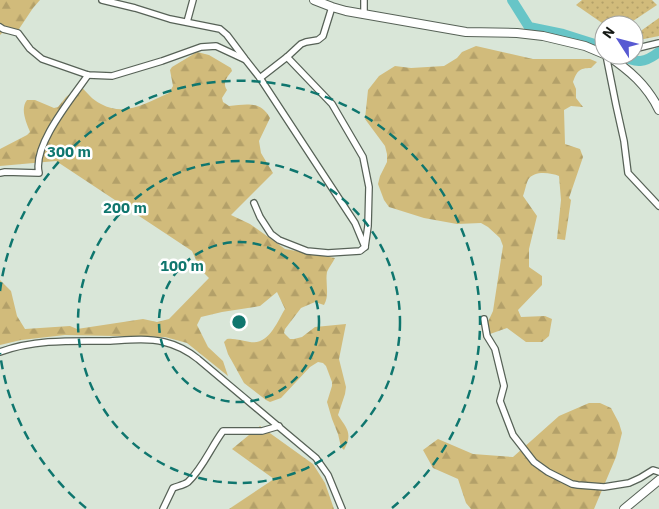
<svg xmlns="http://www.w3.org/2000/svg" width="659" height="509" viewBox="0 0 659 509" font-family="'IBM Plex Sans',sans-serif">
<defs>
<pattern id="grass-dots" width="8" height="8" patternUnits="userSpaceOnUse" patternTransform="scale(1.25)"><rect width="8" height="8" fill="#d1bb7b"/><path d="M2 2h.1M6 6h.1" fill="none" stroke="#b3a069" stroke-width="1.8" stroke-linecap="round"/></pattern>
<pattern id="forest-firs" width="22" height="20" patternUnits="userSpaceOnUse" patternTransform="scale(1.25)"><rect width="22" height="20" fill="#d1bb7b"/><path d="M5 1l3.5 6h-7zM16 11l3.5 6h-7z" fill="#b3a069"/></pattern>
</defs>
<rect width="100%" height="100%" fill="#d9e6d8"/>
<g fill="url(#grass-dots)">
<polygon points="582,0 652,0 657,5 627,25 605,25 576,5"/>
<polygon points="659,18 659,36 639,40 635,35"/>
</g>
<g fill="url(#forest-firs)">
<polygon points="0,0 40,0 33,8 15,35 2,33 0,35"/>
<path d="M476 46 533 59H590L597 62 591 68C579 68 577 71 573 82L576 89V98L583 107 571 106 564 110 565 144 580 149 583 157 569 198 571 200 565 240 557 239 561 200 559 176C551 173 534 170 528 180 526 184 525 191 523 196L537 216 529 249V267L542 276V285L518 310 521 317 545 316 552 319 549 336 542 342H526L507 328 490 334 486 326 493 311 503 246 500 238 488 227 481 223 457 224 424 218 389 207 384 200 378 184 380 176 387 162V154L385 146 365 119 368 90 379 76 395 66 411 68 444 66 457 58 462 52Z"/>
<path d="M197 52 209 55 231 68 232 71C227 77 222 83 227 90L222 98 223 102 229 106C247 104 261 101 270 118L259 141 261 153 273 173 231 215 250 224 285 249 335 258C333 262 329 267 327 272 325 283 330 295 324 305L315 302 301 308 285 329 284 333 290 339H294L302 337 315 327 346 324 339 359 346 387 345 394 338 415C347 429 353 433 344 450L341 447 338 434 332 419 327 402 332 386V382L326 366 323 363 318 362 310 367 281 398 270 402 266 400 244 383 228 354 224 342 227 339C235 338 242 341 250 342 269 345 277 322 285 309L277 292 260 306 222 312 201 317 197 325 208 347 223 361 228 376 187 343 165 337 65 335 21 340 0 345V280L11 291 17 316 25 329 70 326 77 329 143 319 157 322 169 319 209 278 200 269 192 251 56 161 0 166V149L27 135 30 132C26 122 20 109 27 100H35L54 108 58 107 66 97 80 86C87 92 92 100 101 104 125 117 146 103 169 93L173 86 170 70 172 67Z"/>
<polygon points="589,403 600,403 611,408 619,423 622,433 616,457 594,509 471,509 466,503 458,479 433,468 423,450 438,439 473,454 513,457 559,416"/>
<polygon points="260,426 313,464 325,483 334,509 229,509 274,479 232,449"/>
</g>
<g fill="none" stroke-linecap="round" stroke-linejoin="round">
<g stroke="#67c5c7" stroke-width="10">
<polyline points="512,0 529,27 563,34 604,47"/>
<path d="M621 55C636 64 645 63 659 52"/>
</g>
<defs>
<g id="minor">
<polyline points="102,0 135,8 170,19 220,29 227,35 245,59 260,78 355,223 365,247"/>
<polyline points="364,15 364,0"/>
<polyline points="187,22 193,0"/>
<polyline points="0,27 3,29 18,33 30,49 42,59 88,75 112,76 162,61 201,47 216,46 244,59"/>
<polyline points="634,49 659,43"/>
<polyline points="606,55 616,105 624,141 628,173 659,206"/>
<polyline points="617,62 622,55"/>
<polyline points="260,78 287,57 301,44 306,42 318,40 323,36 332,7"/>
<path d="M0 173 5 172 39 173C32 145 73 97 88 75"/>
<polyline points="254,203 260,217 271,234 279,240 307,251 328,253 360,251 365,247 368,226 369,187 363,157 332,104 287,57"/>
<polyline points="484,319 487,336 495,349 504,386 500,401 513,435 534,462 548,472 572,484 578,485 604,487 629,483 640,478 653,470 659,472"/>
<path d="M0 352C36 339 73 341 110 341 128 340 147 338 164 342 177 345 188 351 198 359L316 458 328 475 342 509"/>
<path d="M163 509 173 488C178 486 184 485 188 482 203 468 211 447 223 431H262L279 426"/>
</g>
<g id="major">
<polyline points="314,0 332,7 346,11 466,32 517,33 543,36 585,46 604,54"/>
<path d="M607 55C629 70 647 85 659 110"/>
<polyline points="624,509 659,480"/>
</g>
</defs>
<use href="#minor" stroke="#576257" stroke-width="8"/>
<use href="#major" stroke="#576257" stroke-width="10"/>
<use href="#minor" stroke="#fff" stroke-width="5.5"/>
<use href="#major" stroke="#fff" stroke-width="8"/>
</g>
<g fill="none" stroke="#0f766e" stroke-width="2.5" stroke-dasharray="9 6">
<circle cx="239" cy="322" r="80"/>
<circle cx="239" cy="322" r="161"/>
<path d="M86 508A241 241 0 0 1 0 353M0 291A241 241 0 1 1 392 508"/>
</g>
<circle cx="239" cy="322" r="8" fill="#0f766e" stroke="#fff" stroke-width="2.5"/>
<g font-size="15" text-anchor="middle" font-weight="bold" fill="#0f766e" stroke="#fff" stroke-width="5" stroke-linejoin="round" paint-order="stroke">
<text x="69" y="157">300 m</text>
<text x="125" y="213">200 m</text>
<text x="182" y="271">100 m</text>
</g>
<g transform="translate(619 40) rotate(306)"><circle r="24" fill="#ffffff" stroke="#a1a3a1"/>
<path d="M0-4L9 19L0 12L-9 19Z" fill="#585ad2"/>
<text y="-8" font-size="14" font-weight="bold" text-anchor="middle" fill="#141813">N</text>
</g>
</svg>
